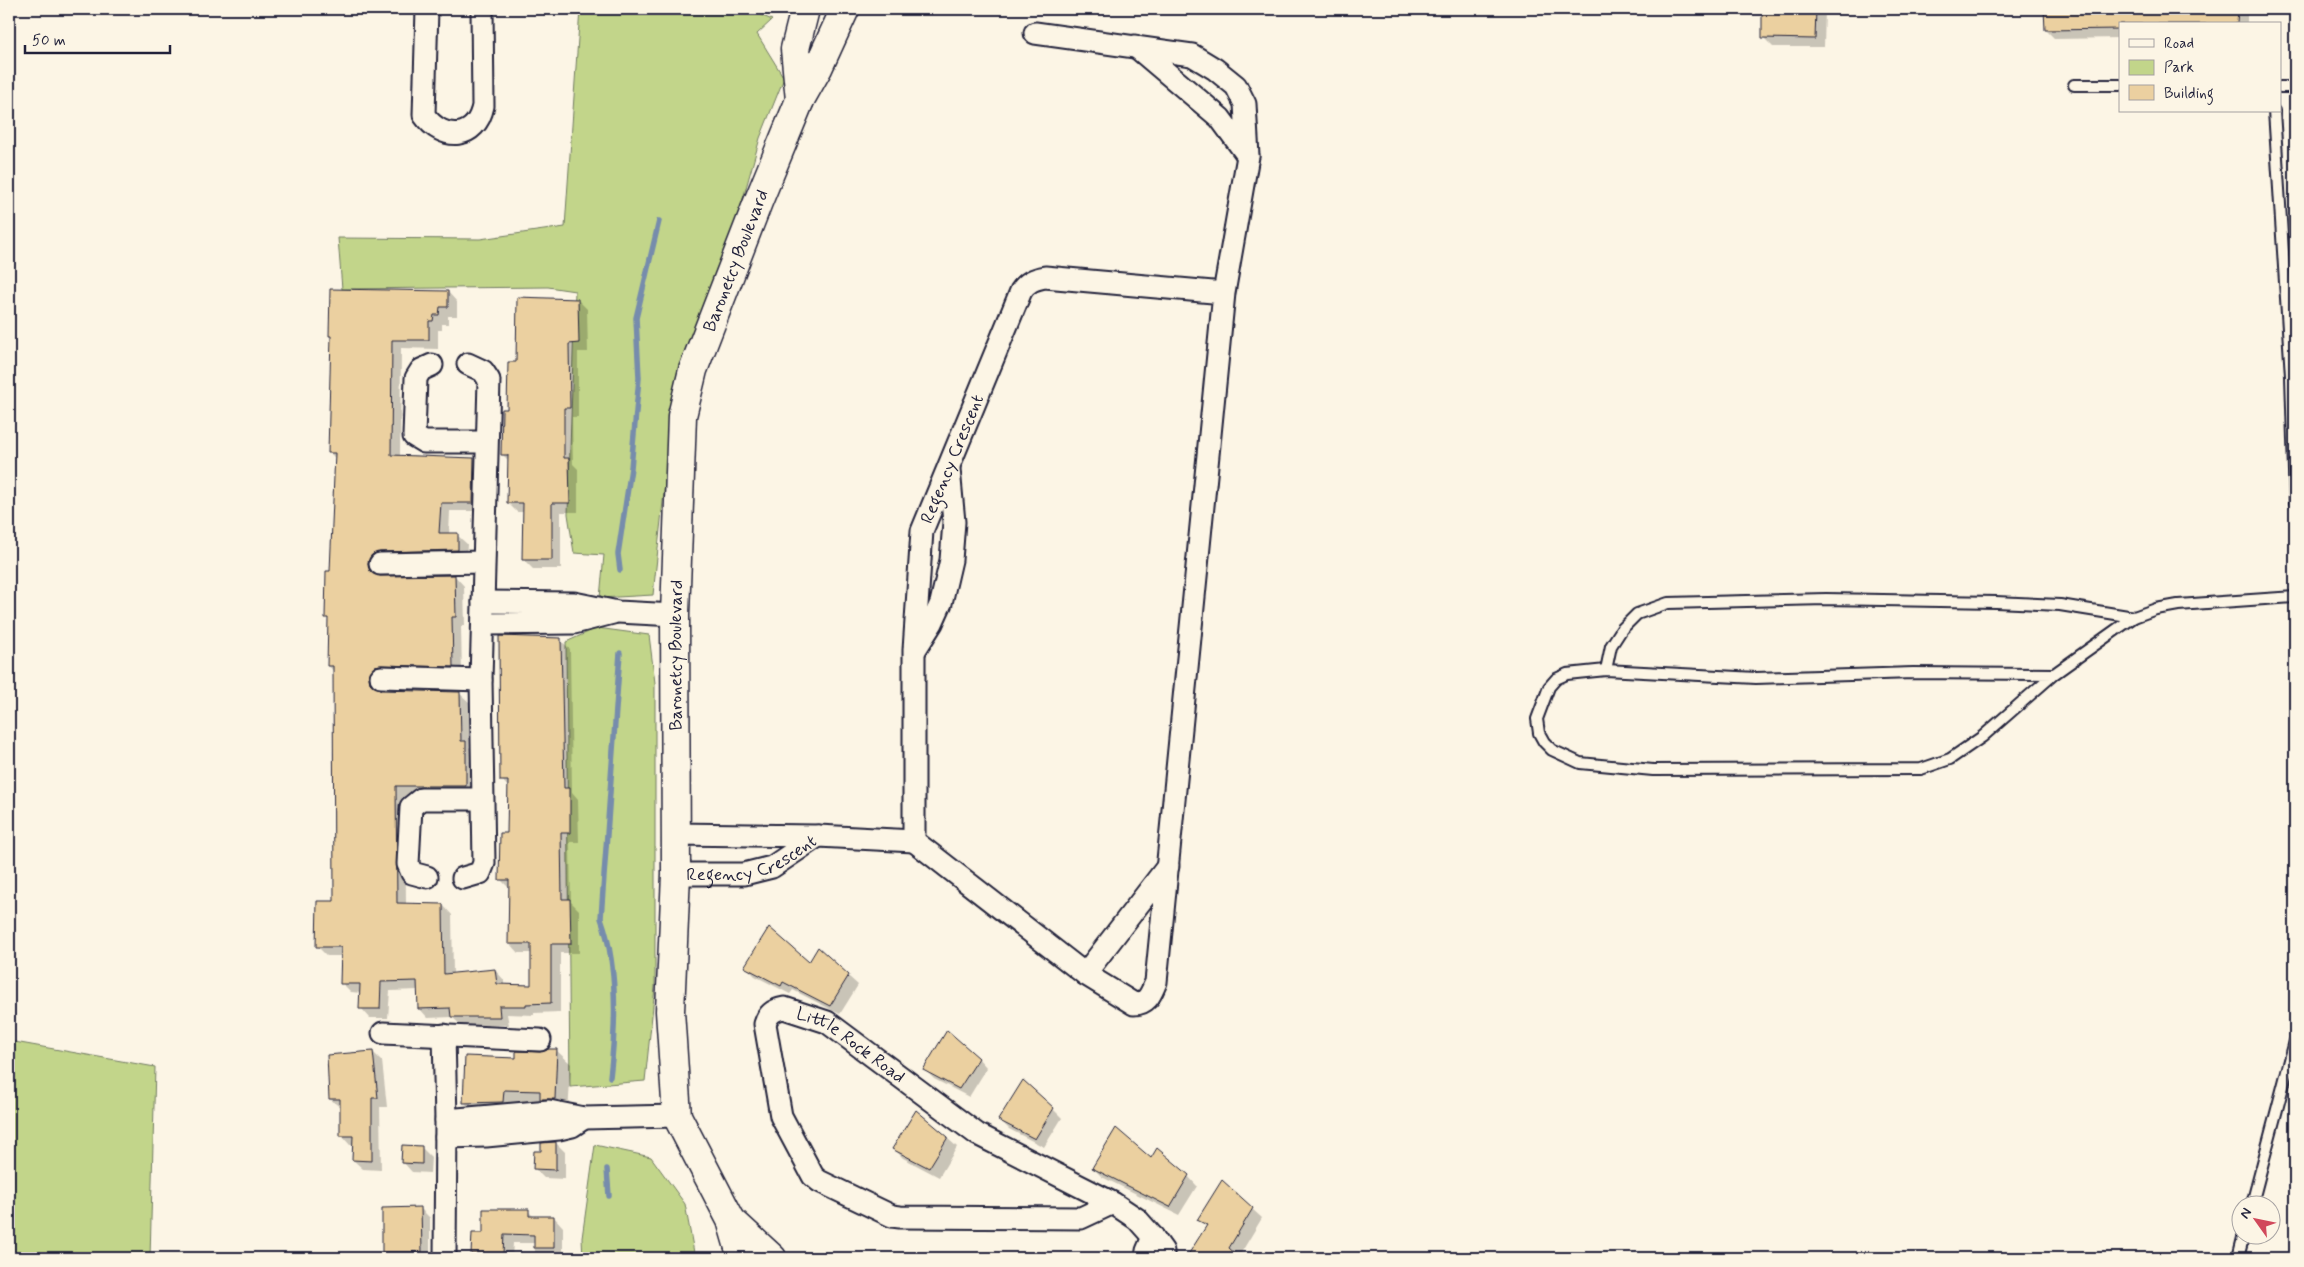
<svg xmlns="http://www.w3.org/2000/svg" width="2304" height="1267" viewBox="0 0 2304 1267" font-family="Mynerve,sans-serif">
<rect width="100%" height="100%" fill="#fcf5e5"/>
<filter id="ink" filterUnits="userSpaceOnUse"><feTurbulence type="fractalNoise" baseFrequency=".02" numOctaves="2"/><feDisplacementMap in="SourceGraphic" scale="10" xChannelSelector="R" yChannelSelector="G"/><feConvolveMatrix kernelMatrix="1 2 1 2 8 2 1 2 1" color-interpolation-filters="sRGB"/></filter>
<g filter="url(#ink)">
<g fill="#c2d58a" stroke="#727c62">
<polygon points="580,9 747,9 772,20 757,34 784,78 760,138 739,213 691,339 673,408 653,595 600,598 604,555 574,553 568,514 575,291 548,287 342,289 338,238 480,239 565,227"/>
<polygon points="597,628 649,635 655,683 655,987 645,1081 570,1087 566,642"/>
<polygon points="9,1041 155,1067 150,1258 9,1258"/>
<polygon points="595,1145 651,1157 685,1204 695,1258 583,1258 582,1238"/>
</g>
<g fill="#0003">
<polygon points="1763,9 1825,9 1824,47 1773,47 1764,38"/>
<polygon points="2045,9 2247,9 2247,24 2120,24 2120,38 2055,39 2046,30"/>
<polygon points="448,292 457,302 457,316 448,316 448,324 442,324 442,330 438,330 438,349 401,348 400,456 474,459 483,468 482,511 450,511 449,535 457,535 467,544 466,559 378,567 376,575 378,577 455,576 464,586 465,626 461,626 462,675 380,679 377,687 379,690 459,693 469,702 469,747 474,752 475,795 405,795 406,904 443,905 452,915 453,974 495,970 504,980 504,986 532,986 532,953 518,953 509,943 510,889 500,879 509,835 509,788 502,780 560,640 570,649 572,792 578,799 579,842 570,842 571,902 579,910 579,953 560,953 560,1012 534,1013 534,1015 507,1014 509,1025 462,1026 452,1017 428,1018 419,1008 418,990 390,991 388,1018 370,1018 361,1008 361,993 351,992 342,983 342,956 327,956 318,947 335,902 334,672 328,665 329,620 326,617 332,572 336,459 329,452 332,338 330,335"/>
<polygon points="578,300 587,309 588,352 578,352 578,417 572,417 573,464 578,469 578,512 561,512 561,569 533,569 523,559 524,512 517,512 508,503 509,461 503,455 508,410 517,363"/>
<polygon points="809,964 848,976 858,985 840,1014 793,990 790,994 755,976 746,967"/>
<polygon points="556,1050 571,1064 568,1113 479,1117 465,1103 540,1054"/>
<polygon points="373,1052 382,1061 387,1107 380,1107 381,1170 363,1169 353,1160 354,1145 350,1145 341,1135 341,1108 330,1099"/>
<polygon points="978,1058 987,1068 969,1097 934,1079 924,1069"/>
<polygon points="1053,1109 1062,1118 1044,1147 1009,1129 1000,1120"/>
<polygon points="947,1138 957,1147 939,1177 903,1158 894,1149"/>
<polygon points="556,1143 565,1152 565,1179 544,1178 535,1169 542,1153 542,1144"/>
<polygon points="422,1148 431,1157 430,1173 412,1172 403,1162"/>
<polygon points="1151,1160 1188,1176 1197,1186 1179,1215 1102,1177 1093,1168"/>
<polygon points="1222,1182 1262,1218 1238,1258 1188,1258 1207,1227 1199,1220"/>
<polygon points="383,1209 421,1209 430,1218 430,1258 384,1258"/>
<polygon points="528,1211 535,1218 554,1217 563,1227 563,1258 535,1258 535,1243 513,1243 512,1258 477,1258 472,1253 484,1235"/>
</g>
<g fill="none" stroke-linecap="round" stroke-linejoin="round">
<g stroke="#768cac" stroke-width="5.5">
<polyline points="620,570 618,554 631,468 639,378 636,318 659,221"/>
<path d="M610 1077C616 1028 618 965 601 918L620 653"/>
<polyline points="607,1169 609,1196"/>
</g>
</g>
<g fill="#ebd0a0" stroke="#22223b">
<polygon points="1762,9 1816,9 1815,39 1762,38"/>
<polygon points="2044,9 2238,9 2237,24 2120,24 2120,29 2045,30"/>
<polygon points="330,289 448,291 448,307 440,307 439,315 434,315 433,321 429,321 429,340 392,340 391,455 474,458 473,503 441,503 439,533 458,533 458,550 380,552 373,554 368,564 370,571 380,576 455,575 456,617 452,617 453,667 381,665 375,666 369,676 370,683 381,690 460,692 461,741 466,741 466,786 396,786 397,903 443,904 444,974 495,969 497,984 531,985 531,944 508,944 509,880 499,880 500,833 507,833 508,781 500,781 499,636 561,638 564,788 570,788 570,833 561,833 562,899 570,899 571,944 551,944 551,1003 526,1004 526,1006 499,1006 500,1017 451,1017 450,1008 418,1009 417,981 381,982 380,1009 359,1009 360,984 340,984 341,947 316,947 317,901 334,901 333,666 327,666 328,618 325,618 326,571 330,571 335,453 328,453 331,336 329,336"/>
<polygon points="517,297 578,299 579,343 569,344 570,408 564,408 564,458 569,458 570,503 552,503 552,560 522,560 523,503 507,503 508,455 501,455 502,409 507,409 508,362 516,362"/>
<polygon points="769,927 809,962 818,947 849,975 830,1006 783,982 781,986 744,967"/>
<polygon points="947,1030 979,1058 959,1089 923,1070"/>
<polygon points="549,1049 557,1049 555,1099 540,1099 540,1091 504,1090 503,1102 463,1103 465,1056 516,1058 516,1051 540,1052"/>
<polygon points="373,1051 378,1098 372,1098 372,1161 352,1160 353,1136 340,1136 340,1099 329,1099 327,1055"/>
<polygon points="1023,1080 1054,1108 1035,1139 998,1120"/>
<polygon points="916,1110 948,1137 929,1168 892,1149"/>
<polygon points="1116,1128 1151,1158 1157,1148 1189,1175 1170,1207 1092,1168"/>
<polygon points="556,1142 556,1170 533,1169 534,1151 541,1151 541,1143"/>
<polygon points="402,1145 422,1146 422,1164 401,1163"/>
<polygon points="1222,1180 1253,1208 1229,1248 1240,1258 1186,1258 1207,1225 1197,1220"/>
<polygon points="421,1207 422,1252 382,1252 382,1208"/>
<polygon points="483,1209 529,1209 529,1216 554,1216 554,1248 534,1248 534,1235 504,1234 503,1254 471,1254 472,1233 483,1233"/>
</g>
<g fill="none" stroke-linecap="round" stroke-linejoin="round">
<defs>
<g id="lane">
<polyline points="2074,85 2120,85"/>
<polyline points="2280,87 2295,87"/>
<polyline points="2274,111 2291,376 2295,503"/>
<polyline points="1606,670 1611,646 1622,629 1637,614 1668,603 1826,599 1996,602 2060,605 2134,617"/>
<polyline points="2054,674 1913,673 1756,678 1606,670 1567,674 1556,679 1549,687 1537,719 1539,733 1544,742 1552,750 1580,763 1653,770 1921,769 1950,759 1982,737 2054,674 2134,617 2156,609 2178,605 2295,597"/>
<polyline points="2252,1204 2295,1041"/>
<polyline points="2238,1258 2244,1234"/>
</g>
<g id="street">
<path d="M427 9 424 115C443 142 476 140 483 106L482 9"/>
<path id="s1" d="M1035 33 1192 55 1215 69 1236 86 1245 104 1248 156 1224 293 1156 982C1151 993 1148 1004 1134 1004L1085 974 914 841V650L922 531 1021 291C1027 282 1034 279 1045 277L1224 293"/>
<polyline points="1135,46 1220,118 1248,156"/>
<polyline points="432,365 421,370 416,378 414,436 424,442 486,442"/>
<polyline points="380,564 483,562"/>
<polyline points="483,602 574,603 618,612 675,615"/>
<polyline points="483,624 574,623 613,613"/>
<polyline points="915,650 932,623 941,603 951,560 954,522 949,469"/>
<polyline points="381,677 481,680"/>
<polyline points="675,834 818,836 914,841"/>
<path id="s2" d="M676 874H744L772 867 818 836"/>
<polyline points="427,877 412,873 408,864 411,807 421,799 482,799"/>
<polyline points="463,878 480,873 484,863 481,680 489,380 483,371 468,364"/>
<polyline points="1085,974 1168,866"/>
<polyline points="383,1033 540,1040"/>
<polyline points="444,1035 446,1120 445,1258"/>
<polyline points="446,1120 549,1111 584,1118 677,1116"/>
<polyline points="446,1137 486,1136 559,1129 572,1126 584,1118"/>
<path id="s3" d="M1113 1203 1081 1218 900 1217 892 1216 819 1181 813 1176 781 1116 765 1024C768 1014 773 1010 784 1008L827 1022 977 1134 1113 1203 1137 1219 1153 1237 1163 1251V1258"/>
<polyline points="1146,1258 1147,1251 1153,1237"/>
</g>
<g id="secondary">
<polyline points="800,100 795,49 805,9"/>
<polyline points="734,1223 772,1258"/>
<path id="s4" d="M742 1258 731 1220 677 1116 670 1011 676 874 675 615 682 416 693 370 758 202 800 100 818 68 845 9"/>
</g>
</defs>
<use href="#lane" stroke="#22223b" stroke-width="14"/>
<use href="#street" stroke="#22223b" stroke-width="25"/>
<use href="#secondary" stroke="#22223b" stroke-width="31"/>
<use href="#lane" stroke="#fcf5e5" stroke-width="10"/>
<use href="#street" stroke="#fcf5e5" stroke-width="21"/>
<use href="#secondary" stroke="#fcf5e5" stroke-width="28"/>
</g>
</g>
<g text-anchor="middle" stroke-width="5" stroke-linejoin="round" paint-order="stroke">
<g font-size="18" fill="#22223b" stroke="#fcf5e5">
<text dy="6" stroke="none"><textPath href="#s4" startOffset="1022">Baronetcy Boulevard</textPath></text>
<text dy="6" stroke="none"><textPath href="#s1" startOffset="1812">Regency Crescent</textPath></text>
<text dy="6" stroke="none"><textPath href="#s4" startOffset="618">Baronetcy Boulevard</textPath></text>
<text dy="6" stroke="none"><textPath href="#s2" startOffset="79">Regency Crescent</textPath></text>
<text dy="6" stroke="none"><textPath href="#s3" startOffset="578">Little Rock Road</textPath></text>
</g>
</g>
<rect width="2304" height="1267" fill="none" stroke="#fcf5e5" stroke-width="30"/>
<rect x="15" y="15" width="2274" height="1237" fill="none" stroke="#22223b" stroke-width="2" filter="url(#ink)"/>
<rect x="2119" y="22" width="162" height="90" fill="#fcf5e5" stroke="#a5a1a1"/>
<rect x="2129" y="39" width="25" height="8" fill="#fcf5e5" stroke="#a5a1a1"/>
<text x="2164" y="48" font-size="15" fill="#22223b">Road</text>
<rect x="2129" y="60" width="25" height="15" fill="#c2d58a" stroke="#a5a1a1"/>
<text x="2164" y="72" font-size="15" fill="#22223b">Park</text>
<rect x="2129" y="85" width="25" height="15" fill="#ebd0a0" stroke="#a5a1a1"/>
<text x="2164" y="98" font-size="15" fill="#22223b">Building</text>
<g transform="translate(2256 1220) rotate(303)"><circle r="24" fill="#fcf5e5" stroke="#a5a1a1"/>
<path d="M0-4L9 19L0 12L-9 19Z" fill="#d1495b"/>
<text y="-8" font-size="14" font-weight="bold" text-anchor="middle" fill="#22223b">N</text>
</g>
<path d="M25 45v8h145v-8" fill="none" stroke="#22223b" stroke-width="2.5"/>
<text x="32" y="45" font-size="15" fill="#22223b" stroke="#fcf5e5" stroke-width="4" paint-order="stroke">50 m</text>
</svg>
